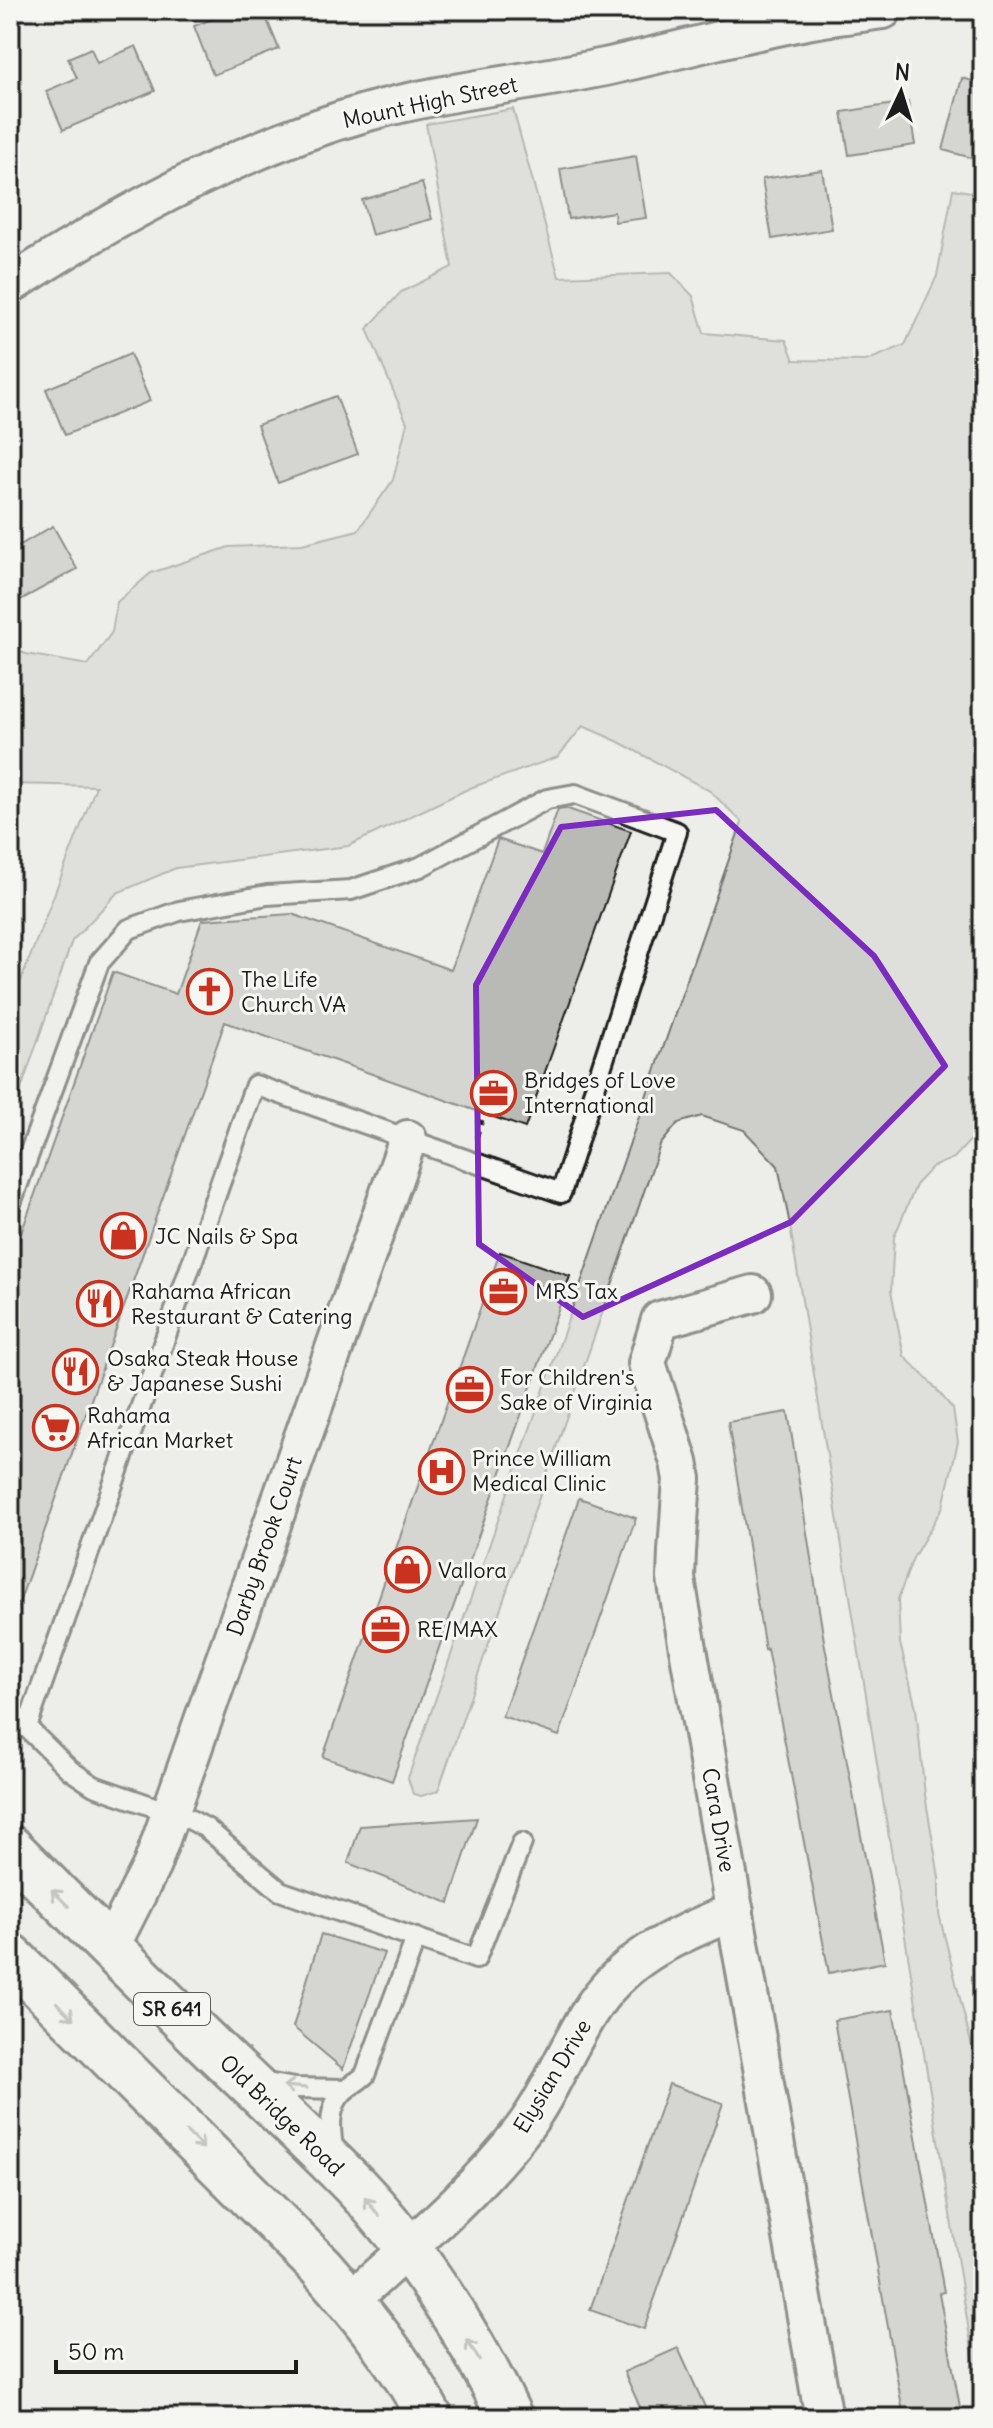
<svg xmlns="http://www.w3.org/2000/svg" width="993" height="2428" viewBox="0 0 993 2428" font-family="Delius,sans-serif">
<rect width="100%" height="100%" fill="#edede9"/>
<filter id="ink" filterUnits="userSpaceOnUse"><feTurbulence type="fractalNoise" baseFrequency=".0125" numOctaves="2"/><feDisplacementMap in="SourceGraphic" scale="16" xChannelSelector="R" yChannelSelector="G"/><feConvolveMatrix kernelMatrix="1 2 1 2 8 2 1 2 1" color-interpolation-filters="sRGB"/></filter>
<g filter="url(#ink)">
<polygon fill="#cececb" stroke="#757574" stroke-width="2" points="513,109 559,277 671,273 693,296 704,333 786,340 794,360 866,361 905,345 937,276 953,189 983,194 983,1120 978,1132 954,1158 932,1167 917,1183 894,1237 891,1291 904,1356 932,1384 953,1409 958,1442 943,1507 913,1558 898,1599 900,1643 916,1708 925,1795 939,1877 939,1914 983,2091 983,2201 975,2248 976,2267 983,2308 983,2418 789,1220 778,1166 744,1130 702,1116 678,1123 660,1145 438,1791 421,1796 413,1794 408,1778 742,822 710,791 617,741 583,726 558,757 470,788 348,846 176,868 117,893 72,941 10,1121 10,1009 96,786 10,784 10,647 26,654 88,665 112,632 117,602 151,573 229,547 302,544 358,530 393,480 407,423 367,329 401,292 452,267 426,124"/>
<g fill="#b9b9b6" stroke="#1c1c1c" stroke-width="2">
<polygon points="235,10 263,10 279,49 213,75 194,26"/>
<polygon points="136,46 155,91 63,130 46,91 77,78 68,58 91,48 97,63"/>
<polygon points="962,78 983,84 983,161 943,150"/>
<polygon points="908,102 915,145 849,155 842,112"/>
<polygon points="636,156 646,218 615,222 614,212 568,219 560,169"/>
<polygon points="822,170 832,229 772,239 762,179"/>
<polygon points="422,183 432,219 372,235 362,200"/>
<polygon points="130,354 150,401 65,435 46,389"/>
<polygon points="336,396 358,454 278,483 257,425"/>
<polygon points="53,526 77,569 17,602 10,589 10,551"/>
<polygon points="565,808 631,831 525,1128 225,1022 14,1617 10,1616 10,1265 113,972 176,994 202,920 292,914 451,970 498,839 542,854 558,809"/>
<polygon points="500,1252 570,1276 392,1781 323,1757"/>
<polygon points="788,1412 824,1641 885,1962 829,1973 767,1649 765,1650 728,1422"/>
<polygon points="579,1498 636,1518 559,1736 502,1716"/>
<polygon points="477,1818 449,1903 348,1863 360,1826"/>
<polygon points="321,1934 384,1953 343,2069 293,2027"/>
<polygon points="893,2010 944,2292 939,2293 962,2418 904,2418 834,2020"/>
<polygon points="669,2084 723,2103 644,2329 590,2310"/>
<polygon points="678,2348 710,2418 645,2418 624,2372"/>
</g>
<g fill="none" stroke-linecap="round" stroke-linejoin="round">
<defs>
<g id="service">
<polyline points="10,1206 99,963 129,929 179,911 267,895 351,890 420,867 547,799 575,794 677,832 561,1193 255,1085 27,1727"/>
<polyline points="10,1711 70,1770 94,1786 189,1819 206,1828 280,1891 476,1959 522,1843"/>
<polyline points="261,2082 295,2088 346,2089"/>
<path d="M334 2155C331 2134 326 2108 344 2091 350 2085 358 2082 365 2075L416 1938"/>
</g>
<g id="minor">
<path d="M10 285C118 215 243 147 368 112 445 91 527 83 605 67 672 52 738 34 806 21 831 16 857 14 883 10"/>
<polyline points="753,1294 660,1320 647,1363 679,1462 682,1479 677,1551 676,1578 680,1603 824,2418"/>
<polyline points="110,1948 152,1865 408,1139"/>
<path d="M351 2300C410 2246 474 2193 523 2129 550 2093 565 2051 589 2013 625 1955 676 1936 735 1911"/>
</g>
<g id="primary">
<path d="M10 1848C77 1915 144 1982 212 2048 260 2094 309 2139 356 2187 416 2250 473 2339 510 2418"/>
<path d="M10 1956 321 2267C362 2314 402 2363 430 2418"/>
</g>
</defs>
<use href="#service" stroke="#1c1c1c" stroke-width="24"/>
<use href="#minor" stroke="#1c1c1c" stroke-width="42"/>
<use href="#primary" stroke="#1c1c1c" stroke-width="50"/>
<polyline stroke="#1c1c1c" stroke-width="5" stroke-dasharray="8 6" stroke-linecap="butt" points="476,1138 482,1120"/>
<use href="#service" stroke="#f6f6f2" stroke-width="18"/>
<use href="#minor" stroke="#f6f6f2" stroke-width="36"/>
<use href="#primary" stroke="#f6f6f2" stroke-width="44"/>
</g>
<defs><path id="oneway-shaft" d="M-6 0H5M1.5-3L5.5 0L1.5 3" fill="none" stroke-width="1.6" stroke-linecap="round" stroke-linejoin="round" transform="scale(2)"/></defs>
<g stroke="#949492">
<use href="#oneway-shaft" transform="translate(60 1898) rotate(-135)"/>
<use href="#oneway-shaft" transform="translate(65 2011) rotate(45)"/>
<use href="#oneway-shaft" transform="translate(295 2087) rotate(-175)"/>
<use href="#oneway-shaft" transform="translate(195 2140) rotate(45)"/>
<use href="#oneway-shaft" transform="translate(372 2207) rotate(-129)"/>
<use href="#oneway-shaft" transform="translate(473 2350) rotate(-121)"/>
</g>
</g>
<path d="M0 0H993V2428H0ZM716 810 874 956 945 1066 791 1222 583 1317 479 1244 476 985 561 827Z" fill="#edede9" fill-opacity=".55" fill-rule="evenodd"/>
<path fill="none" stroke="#7b2cbf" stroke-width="6" stroke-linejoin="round" d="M716 810 874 956 945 1066 791 1222 583 1317 479 1244 476 985 561 827Z"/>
<defs>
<symbol id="church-ring" viewBox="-11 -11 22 22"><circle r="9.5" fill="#f6f6f2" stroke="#c8321e" stroke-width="1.5"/><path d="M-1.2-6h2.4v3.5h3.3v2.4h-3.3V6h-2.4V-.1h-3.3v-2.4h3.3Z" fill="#c8321e"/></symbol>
<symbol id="office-ring" viewBox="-11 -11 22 22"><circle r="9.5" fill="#f6f6f2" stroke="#c8321e" stroke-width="1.5"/><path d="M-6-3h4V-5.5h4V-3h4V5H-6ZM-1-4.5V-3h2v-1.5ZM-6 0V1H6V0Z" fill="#c8321e"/></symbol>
<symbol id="shop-ring" viewBox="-11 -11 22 22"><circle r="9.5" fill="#f6f6f2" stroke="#c8321e" stroke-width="1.5"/><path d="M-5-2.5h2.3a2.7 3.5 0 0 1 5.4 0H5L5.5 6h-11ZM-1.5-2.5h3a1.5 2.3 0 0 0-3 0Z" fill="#c8321e"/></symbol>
<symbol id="restaurant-ring" viewBox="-11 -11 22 22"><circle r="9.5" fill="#f6f6f2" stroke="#c8321e" stroke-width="1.5"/><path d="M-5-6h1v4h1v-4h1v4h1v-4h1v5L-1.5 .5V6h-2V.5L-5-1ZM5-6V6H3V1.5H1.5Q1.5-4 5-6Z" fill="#c8321e"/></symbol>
<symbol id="supermarket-ring" viewBox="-11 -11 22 22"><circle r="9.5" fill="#f6f6f2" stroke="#c8321e" stroke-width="1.5"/><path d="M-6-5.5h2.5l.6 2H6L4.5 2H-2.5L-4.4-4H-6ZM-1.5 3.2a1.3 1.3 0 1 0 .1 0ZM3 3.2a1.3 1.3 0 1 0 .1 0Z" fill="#c8321e"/></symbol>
<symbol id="hospital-ring" viewBox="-11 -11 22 22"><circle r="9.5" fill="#f6f6f2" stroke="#c8321e" stroke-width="1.5"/><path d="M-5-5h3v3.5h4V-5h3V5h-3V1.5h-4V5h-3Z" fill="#c8321e"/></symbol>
</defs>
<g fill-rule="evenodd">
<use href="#church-ring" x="184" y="966" width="51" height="51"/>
<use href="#office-ring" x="468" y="1068" width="51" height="51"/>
<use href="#shop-ring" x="98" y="1210" width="51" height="51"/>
<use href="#office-ring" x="478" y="1266" width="51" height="51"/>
<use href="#restaurant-ring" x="74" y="1278" width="51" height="51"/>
<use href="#restaurant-ring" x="50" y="1346" width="51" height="51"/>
<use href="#office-ring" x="444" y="1364" width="51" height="51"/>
<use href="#supermarket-ring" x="30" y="1402" width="51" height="51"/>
<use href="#hospital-ring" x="416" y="1446" width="51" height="51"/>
<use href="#shop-ring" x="382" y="1544" width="51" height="51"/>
<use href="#office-ring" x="360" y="1604" width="51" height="51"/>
</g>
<g text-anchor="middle" stroke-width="6" stroke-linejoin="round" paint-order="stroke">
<rect fill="#f6f6f2" stroke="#5d5d5c" stroke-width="2" x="134" y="1993" width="76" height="32" rx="6"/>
<g font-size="20" font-weight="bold" fill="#1c1c1c">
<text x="172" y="2016">SR 641</text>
</g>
<g font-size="22" fill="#1c1c1c" stroke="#f6f6f2">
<text transform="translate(430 102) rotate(-12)" y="8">Mount High Street</text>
<text transform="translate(264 1546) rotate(-71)" y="8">Darby Brook Court</text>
<text transform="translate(719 1820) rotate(80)" y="8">Cara Drive</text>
<text transform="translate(552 2076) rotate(-59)" y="8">Elysian Drive</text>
<text transform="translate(282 2115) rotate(44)" y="8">Old Bridge Road</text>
</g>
<g font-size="22" fill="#1c1c1c" stroke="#f6f6f2" text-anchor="start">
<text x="241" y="987">The Life<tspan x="241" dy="25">Church VA</tspan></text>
<text x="524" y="1088">Bridges of Love<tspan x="524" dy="25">International</tspan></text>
<text x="155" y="1244">JC Nails &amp; Spa</text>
<text x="131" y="1299">Rahama African<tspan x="131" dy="25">Restaurant &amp; Catering</tspan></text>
<text x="535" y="1299">MRS Tax</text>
<text x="107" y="1366">Osaka Steak House<tspan x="107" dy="25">&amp; Japanese Sushi</tspan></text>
<text x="500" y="1385">For Children's<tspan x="500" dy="25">Sake of Virginia</tspan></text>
<text x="87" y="1423">Rahama<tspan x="87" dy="25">African Market</tspan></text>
<text x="472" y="1466">Prince William<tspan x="472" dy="25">Medical Clinic</tspan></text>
<text x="438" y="1578">Vallora</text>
<text x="417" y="1637">RE/MAX</text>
</g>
</g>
<rect width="993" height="2428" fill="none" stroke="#f6f6f2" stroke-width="40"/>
<rect x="20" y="20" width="953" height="2388" fill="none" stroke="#1c1c1c" stroke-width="3" filter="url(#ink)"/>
<g transform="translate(901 92) rotate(4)" stroke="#f6f6f2" stroke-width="6" paint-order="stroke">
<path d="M0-6L14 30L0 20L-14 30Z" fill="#1c1c1c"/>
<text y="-12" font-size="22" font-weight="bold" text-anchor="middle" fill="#1c1c1c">N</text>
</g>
<path d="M56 2360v12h240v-12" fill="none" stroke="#1c1c1c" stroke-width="4"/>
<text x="68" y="2360" font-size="24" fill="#1c1c1c" stroke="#f6f6f2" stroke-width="6" paint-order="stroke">50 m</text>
</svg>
